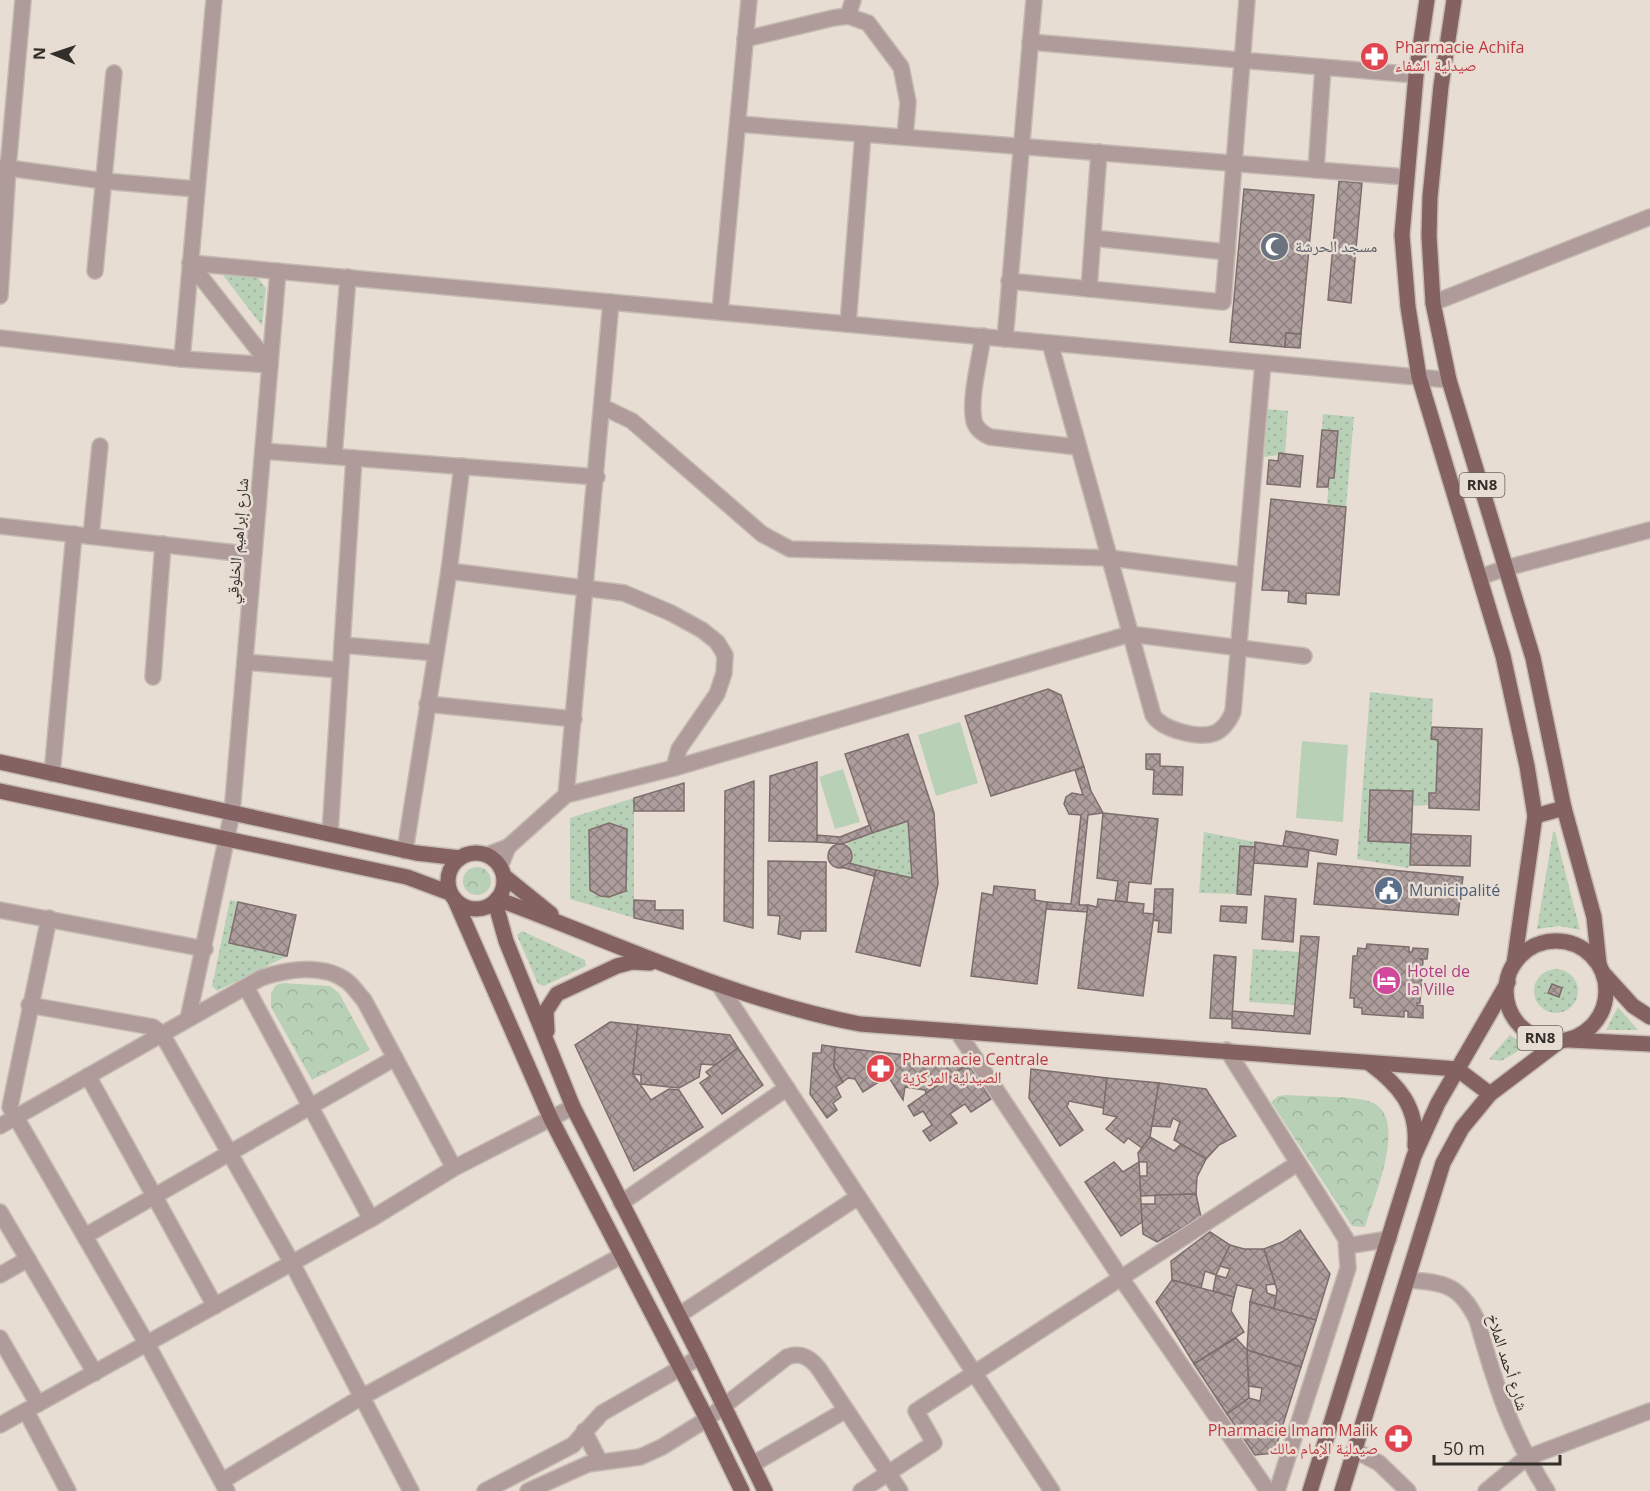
<svg xmlns="http://www.w3.org/2000/svg" width="1650" height="1491" viewBox="0 0 1650 1491" font-family="'Open Sans','Noto Naskh Arabic',sans-serif">
<defs>
<pattern id="grass-dots" width="8" height="8" patternUnits="userSpaceOnUse" patternTransform="scale(1.5)"><rect width="8" height="8" fill="#b8d0b6"/><path d="M2 2h.1M6 6h.1" fill="none" stroke="#9fb39d" stroke-width="1.8" stroke-linecap="round"/></pattern>
<pattern id="park-crowns" width="20" height="18" patternUnits="userSpaceOnUse" patternTransform="scale(1.5)"><rect width="20" height="18" fill="#b8d0b6"/><path d="M2 6a3 3 0 1 1 6 0M12 15a3 3 0 1 1 6 0" fill="none" stroke="#9fb39d"/></pattern>
<pattern id="building-cross-hatch" width="8" height="8" patternUnits="userSpaceOnUse" patternTransform="scale(1.5)"><rect width="8" height="8" fill="#ad9d9c"/><path d="M0 0l8 8M0 8l8-8" fill="none" stroke="#8d807f"/></pattern>
</defs>
<rect width="100%" height="100%" fill="#e8ddd3"/>
<g fill="url(#grass-dots)">
<polygon points="223,275 257,277 266,288 262,326"/>
<polygon points="1268,409 1288,411 1285,454 1264,457"/>
<polygon points="1323,414 1354,417 1346,507 1327,505 1329,478 1334,478 1338,431 1322,430"/>
<path d="M1370 692 1433 699 1431 739 1438 740 1436 793H1429V805L1412 806V791L1370 790C1384 808 1423 845 1408 868L1357 859Z"/>
<polygon points="634,798 634,918 570,899 570,818"/>
<polygon points="908,821 912,878 851,863 853,853 846,842"/>
<polygon points="1204,832 1255,842 1255,847 1240,847 1237,894 1199,893"/>
<polygon points="1553,832 1555,832 1580,930 1559,926 1537,929"/>
<polygon points="230,900 238,902 229,943 287,956 217,991 212,986"/>
<polygon points="522,931 585,960 586,966 544,986 538,984 517,935"/>
<polygon points="1253,949 1299,952 1295,1005 1249,1002"/>
<circle cx="1556" cy="991" r="22"/>
<polygon points="1618,1007 1638,1030 1606,1030"/>
<polygon points="1510,1035 1527,1046 1501,1061 1489,1059"/>
</g>
<g fill="url(#park-crowns)">
<circle cx="477" cy="881" r="14"/>
<polygon points="283,983 330,986 339,993 370,1050 312,1080 271,1007 271,993 276,985"/>
<path d="M1287 1095C1308 1097 1353 1095 1371 1102 1410 1117 1373 1200 1365 1227L1352 1226 1271 1102 1278 1096Z"/>
</g>
<g fill="#b8d0b6">
<polygon points="960,722 978,783 936,796 918,735"/>
<polygon points="1302,741 1348,745 1343,822 1296,818"/>
<polygon points="843,769 860,822 835,829 819,777"/>
</g>
<g fill="url(#building-cross-hatch)" stroke="#7d6e6d" stroke-width="1.5">
<polygon points="1339,181 1362,183 1351,303 1328,300"/>
<polygon points="1244,189 1314,195 1301,334 1286,333 1285,347 1230,342"/>
<polygon points="1286,333 1301,334 1300,348 1285,347"/>
<polygon points="1322,430 1338,431 1334,478 1329,478 1328,487 1317,487"/>
<polygon points="1279,453 1303,456 1300,487 1267,484 1269,460 1278,461"/>
<polygon points="1271,499 1346,507 1339,595 1306,593 1306,604 1288,602 1289,591 1262,590"/>
<polygon points="1048,689 1061,695 1084,767 991,796 965,716"/>
<polygon points="1432,727 1482,729 1479,810 1429,808 1429,793 1436,793 1438,740 1431,739"/>
<polygon points="908,734 934,813 938,884 920,966 856,952 876,870 912,878 908,821 872,833 845,754"/>
<polygon points="1146,754 1160,754 1160,766 1183,767 1182,795 1153,794 1154,770 1146,769"/>
<polygon points="817,762 817,842 769,841 770,776"/>
<polygon points="1084,767 1091,791 1103,813 1088,815 1079,905 1088,905 1087,912 1046,909 1047,902 1071,904 1081,815 1069,814 1064,804 1066,797 1072,793 1083,795 1075,770"/>
<polygon points="754,781 753,928 724,921 725,791"/>
<polygon points="684,783 684,811 634,811 634,798"/>
<polygon points="1370,790 1413,791 1411,843 1368,841"/>
<polygon points="1103,813 1158,819 1151,884 1129,882 1127,902 1115,901 1118,881 1097,878"/>
<polygon points="609,823 627,829 626,891 609,897 600,896 590,890 589,830"/>
<polygon points="870,825 872,833 842,844 817,842 817,835 840,837"/>
<polygon points="1286,831 1338,840 1336,855 1283,846"/>
<polygon points="1411,834 1471,836 1470,866 1410,865"/>
<polygon points="1255,842 1309,850 1307,867 1254,863"/>
<circle cx="840" cy="856" r="12"/>
<polygon points="1240,846 1255,847 1251,895 1237,894"/>
<polygon points="768,861 826,862 826,931 801,931 800,939 778,934 780,916 768,915"/>
<polygon points="849,863 876,870 874,876 841,867"/>
<polygon points="1318,863 1463,877 1458,915 1314,904"/>
<polygon points="994,886 1035,890 1035,900 1047,902 1037,984 971,976 982,893 993,895"/>
<polygon points="1155,889 1173,889 1171,933 1158,932 1159,921 1153,920"/>
<polygon points="1265,896 1296,899 1293,942 1262,939"/>
<polygon points="1098,899 1144,904 1143,913 1154,914 1143,996 1078,988 1088,905 1097,907"/>
<polygon points="634,900 655,901 655,910 683,910 683,929 634,918"/>
<polygon points="238,902 296,915 287,956 229,943"/>
<polygon points="1221,906 1247,907 1246,923 1220,921"/>
<polygon points="1301,936 1319,937 1310,1034 1232,1028 1232,1011 1294,1016"/>
<polygon points="1367,944 1409,947 1409,952 1412,952 1413,948 1428,949 1427,959 1420,959 1423,961 1420,1003 1417,1003 1417,1005 1423,1006 1423,1018 1408,1017 1408,1011 1404,1011 1404,1017 1362,1014 1362,1008 1354,1007 1354,998 1350,998 1353,956 1357,956 1358,948 1366,949"/>
<polygon points="1214,955 1236,957 1232,1019 1210,1018"/>
<polygon points="1552,984 1562,988 1559,997 1548,993"/>
<polygon points="610,1022 638,1025 633,1074 651,1100 669,1089 679,1090 703,1127 634,1171 575,1045"/>
<polygon points="638,1025 730,1035 738,1048 715,1065 701,1064 699,1077 679,1088 641,1084 641,1075 633,1074"/>
<polygon points="822,1045 835,1047 834,1067 843,1082 836,1087 841,1097 833,1103 837,1110 827,1118 810,1094 813,1053 821,1053"/>
<polygon points="835,1047 957,1061 957,1067 963,1068 926,1093 925,1090 905,1087 903,1100 888,1076 863,1092 855,1079 848,1078 843,1082 834,1067"/>
<polygon points="738,1048 763,1085 722,1114 700,1083 710,1076 706,1072"/>
<polygon points="963,1068 971,1068 991,1099 971,1112 965,1104 950,1114 957,1123 930,1141 923,1131 932,1125 923,1111 914,1116 908,1106"/>
<polygon points="1031,1069 1107,1078 1104,1108 1069,1101 1067,1107 1083,1130 1060,1146 1029,1098"/>
<polygon points="1107,1078 1159,1083 1150,1137 1142,1148 1128,1138 1124,1143 1106,1129 1117,1117 1103,1114"/>
<polygon points="1159,1083 1206,1089 1236,1136 1219,1145 1206,1159 1174,1140 1180,1122 1173,1118 1170,1127 1152,1126"/>
<polygon points="1150,1137 1174,1151 1181,1144 1206,1159 1197,1177 1196,1194 1141,1196 1139,1176 1147,1176 1147,1162 1139,1162 1138,1153"/>
<polygon points="1114,1162 1123,1172 1139,1162 1142,1222 1121,1236 1085,1182"/>
<polygon points="1196,1194 1201,1217 1157,1242 1143,1234 1141,1204 1155,1204 1155,1195"/>
<polygon points="1300,1230 1330,1274 1316,1320 1274,1309 1277,1290 1264,1249 1282,1242"/>
<polygon points="1210,1232 1230,1245 1216,1275 1205,1271 1201,1288 1172,1280 1171,1261"/>
<polygon points="1230,1245 1244,1249 1264,1249 1275,1284 1266,1285 1267,1293 1276,1296 1274,1309 1250,1302 1253,1289 1237,1285 1234,1297 1213,1291 1216,1275 1226,1278 1230,1269 1220,1266"/>
<polygon points="1172,1280 1234,1297 1231,1311 1244,1332 1194,1364 1156,1302"/>
<polygon points="1250,1302 1316,1320 1301,1367 1247,1350"/>
<polygon points="1236,1338 1247,1350 1249,1398 1227,1414 1194,1364"/>
<polygon points="1247,1350 1301,1367 1274,1453 1255,1455 1227,1414 1249,1398 1260,1401 1262,1388 1249,1386"/>
</g>
<g fill="none" stroke-linecap="round" stroke-linejoin="round">
<defs>
<g id="minor">
<polyline points="848,16 853,0"/>
<polyline points="745,39 833,18 848,16 868,23 901,67 908,102 905,137"/>
<polyline points="1030,42 1416,75"/>
<polyline points="738,124 1406,177"/>
<polyline points="0,167 104,181 196,189"/>
<polyline points="1316,170 1323,67"/>
<polyline points="1093,238 1227,252"/>
<polyline points="190,263 1449,380"/>
<polyline points="190,263 270,365"/>
<polyline points="95,271 114,73"/>
<polyline points="1009,281 1223,302 1247,0"/>
<polyline points="1089,289 1099,152"/>
<polyline points="0,296 8,168 23,0"/>
<polyline points="1433,303 1650,217"/>
<polyline points="720,312 749,0"/>
<polyline points="848,324 863,134"/>
<path d="M983 336C980 359 969 399 974 421 976 429 982 433 990 437L1078 447"/>
<polyline points="0,338 182,359 270,365"/>
<polyline points="1005,339 1034,0"/>
<path d="M1050 343 1153 715C1162 730 1199 739 1215 733 1224 729 1229 721 1233 712L1263 363"/>
<polyline points="182,359 214,0"/>
<polyline points="603,407 632,421 762,534 790,549 1110,558 1243,575"/>
<polyline points="263,451 597,477"/>
<polyline points="334,456 348,277"/>
<polyline points="0,526 254,555"/>
<polyline points="91,536 100,446"/>
<polyline points="449,571 624,593 671,613 702,630 717,642 725,655 724,673 717,694 679,749 674,768"/>
<polyline points="1480,577 1506,568 1650,530"/>
<polyline points="342,645 436,653"/>
<polyline points="245,662 340,670"/>
<polyline points="153,677 163,544"/>
<polyline points="427,704 574,719"/>
<polyline points="52,774 74,534"/>
<polyline points="566,795 674,768 1130,634 1304,656"/>
<polyline points="330,834 354,458"/>
<polyline points="508,847 566,795 611,302"/>
<polyline points="405,851 449,571 462,466"/>
<polyline points="487,855 508,847 500,867"/>
<polyline points="0,910 205,949"/>
<polyline points="49,918 10,1107 147,1344 227,1491"/>
<polyline points="719,985 1052,1491"/>
<polyline points="246,987 371,1219"/>
<polyline points="29,1005 153,1027 162,1034 292,1263 411,1491"/>
<polyline points="188,1019 232,813 278,271"/>
<polyline points="957,1031 1121,1278 1268,1491"/>
<polyline points="1227,1050 1346,1239 1348,1268 1277,1491"/>
<polyline points="88,1076 215,1306"/>
<path d="M0 1126 261 978C287 969 325 963 348 982 354 987 359 995 364 1000L454 1168"/>
<polyline points="621,1203 787,1088"/>
<polyline points="0,1212 95,1373"/>
<polyline points="85,1236 395,1058"/>
<polyline points="1347,1246 1389,1239"/>
<polyline points="0,1275 28,1259"/>
<path d="M1408 1280C1444 1282 1460 1285 1477 1320 1495 1384 1511 1434 1547 1491"/>
<polyline points="679,1315 858,1197"/>
<polyline points="0,1338 38,1404"/>
<polyline points="26,1411 68,1491"/>
<polyline points="0,1425 371,1219 454,1168 573,1107"/>
<polyline points="584,1431 600,1462"/>
<polyline points="1354,1450 1379,1463 1408,1491"/>
<polyline points="753,1464 846,1410"/>
<polyline points="222,1481 360,1398 621,1256"/>
<polyline points="485,1491 573,1445 602,1413 700,1357"/>
<path d="M528 1491 588 1464 640 1457 662 1447 707 1419 787 1357C801 1352 810 1357 819 1369L900 1491"/>
<polyline points="861,1491 934,1443 916,1411 1298,1163"/>
<polyline points="1486,1491 1526,1458 1650,1411"/>
</g>
<g id="major">
<polyline points="1427,0 1416,75 1402,235 1408,307 1419,377 1503,656 1527,766 1535,816 1514,964"/>
<polyline points="1454,0 1441,86 1430,197 1429,236 1433,303 1449,380 1533,658 1564,808 1594,917 1599,964"/>
<polyline points="0,762 416,853 460,858"/>
<polyline points="0,791 407,877 450,893"/>
<polyline points="1535,816 1564,808"/>
<circle cx="476" cy="881" r="28"/>
<polyline points="504,876 551,914"/>
<path d="M497 899C617 943 734 1000 860 1024L1457 1069 1490 1094"/>
<polyline points="455,900 551,1119 707,1419 742,1491"/>
<polyline points="495,902 506,941 573,1107 700,1357 765,1491"/>
<circle cx="1556" cy="991" r="50"/>
<polyline points="1604,974 1633,1006 1650,1017"/>
<polyline points="547,1031 546,1011 557,994 617,966 632,962 650,963"/>
<polyline points="1570,1040 1650,1044"/>
<path d="M1369 1063C1399 1085 1418 1107 1415 1146"/>
<polyline points="1310,1491 1414,1156 1438,1103 1508,982"/>
<polyline points="1342,1491 1443,1163 1462,1128 1490,1094 1560,1041"/>
</g>
</defs>
<use href="#minor" stroke="#c4bab1" stroke-width="18"/>
<use href="#major" stroke="#c4bab1" stroke-width="18"/>
<use href="#minor" stroke="#ae9b9a" stroke-width="15"/>
<use href="#major" stroke="#836261" stroke-width="15"/>
</g>
<defs>
<symbol id="pharmacy-disc" viewBox="-11 -11 22 22"><circle r="9.5" fill="#e0444e" stroke="#e8ddd3"/><path d="M-2-6h4v4h4v4h-4v4h-4v-4h-4v-4h4Z" fill="#fff"/></symbol>
<symbol id="mosque-disc" viewBox="-11 -11 22 22"><circle r="9.5" fill="#6b7280" stroke="#e8ddd3"/><path d="M3.5-4.9A6 6 0 1 0 3.5 4.9A5 5 0 1 1 3.5-4.9Z" fill="#fff"/></symbol>
<symbol id="civic-disc" viewBox="-11 -11 22 22"><circle r="9.5" fill="#5c6f8a" stroke="#e8ddd3"/><path d="M-.6-6.5H3V-4.5H.6V-3L4-1V1h2V6H-6V1h2V-1L-.6-3ZM-1.2 2.5V6h2.4V2.5Z" fill="#fff"/></symbol>
<symbol id="hotel-disc" viewBox="-11 -11 22 22"><circle r="9.5" fill="#d1479c" stroke="#e8ddd3"/><path d="M-6-4.5h1.5V1H6V5H4.5V3h-9V5H-6ZM-4 0a1.8 1.8 0 1 1 3.6 0ZM.5 0V-2.5h3Q6-2.5 6 0Z" fill="#fff"/></symbol>
</defs>
<g fill-rule="evenodd">
<use href="#pharmacy-disc" x="1358" y="40" width="33" height="33"/>
<use href="#mosque-disc" x="1258" y="230" width="33" height="33"/>
<use href="#civic-disc" x="1372" y="874" width="33" height="33"/>
<use href="#hotel-disc" x="1370" y="964" width="33" height="33"/>
<use href="#pharmacy-disc" x="864" y="1052" width="33" height="33"/>
<use href="#pharmacy-disc" x="1382" y="1422" width="33" height="33"/>
</g>
<g text-anchor="middle" stroke-width="5" stroke-linejoin="round" paint-order="stroke">
<g fill="#e8ddd3" stroke="#69625d" stroke-width="1.5">
<rect x="1459.5" y="473" width="45" height="24" rx="4.5"/>
<rect x="1517.5" y="1026" width="45" height="24" rx="4.5"/>
</g>
<g font-size="15" font-weight="bold" fill="#322e2a">
<text x="1482" y="490">RN8</text>
<text x="1540" y="1043">RN8</text>
</g>
<g font-size="16" fill="#be3a42" stroke="#e8ddd3" text-anchor="start">
<text x="1395" y="53">Pharmacie Achifa<tspan x="1395" dy="18">صيدلية الشفاء</tspan></text>
<text x="902" y="1065">Pharmacie Centrale<tspan x="902" dy="18">الصيدلية المركزية</tspan></text>
<text x="1378" y="1436" text-anchor="end">Pharmacie Imam Malik<tspan x="1378" dy="18">صيدلية الإمام مالك</tspan></text>
</g>
<g font-size="16" fill="#5b616d" stroke="#e8ddd3" text-anchor="start">
<text x="1295" y="252">مسجد الحرشة</text>
</g>
<g font-size="16" fill="#322e2a" stroke="#e8ddd3">
<text transform="translate(237 541) rotate(-85)" y="6">شارع إبراهيم الخلوقي</text>
<text transform="translate(1508 1362) rotate(72)" y="6">شارع أحمد الملاخ</text>
</g>
<g font-size="16" fill="#4e5e75" stroke="#e8ddd3" text-anchor="start">
<text x="1409" y="896">Municipalité</text>
</g>
<g font-size="16" fill="#b23c85" stroke="#e8ddd3" text-anchor="start">
<text x="1407" y="977">Hotel de<tspan x="1407" dy="18">la Ville</tspan></text>
</g>
</g>
<g transform="translate(54 54) rotate(272)" stroke="#e8ddd3" stroke-width="4.5" paint-order="stroke">
<path d="M0-4.5L10 22L0 15L-10 22Z" fill="#322e2a"/>
<text y="-9" font-size="16" font-weight="bold" text-anchor="middle" fill="#322e2a">N</text>
</g>
<path d="M1434 1455v9h126v-9" fill="none" stroke="#322e2a" stroke-width="3"/>
<text x="1443" y="1455" font-size="18" fill="#322e2a" stroke="#e8ddd3" stroke-width="4.5" paint-order="stroke">50 m</text>
</svg>
